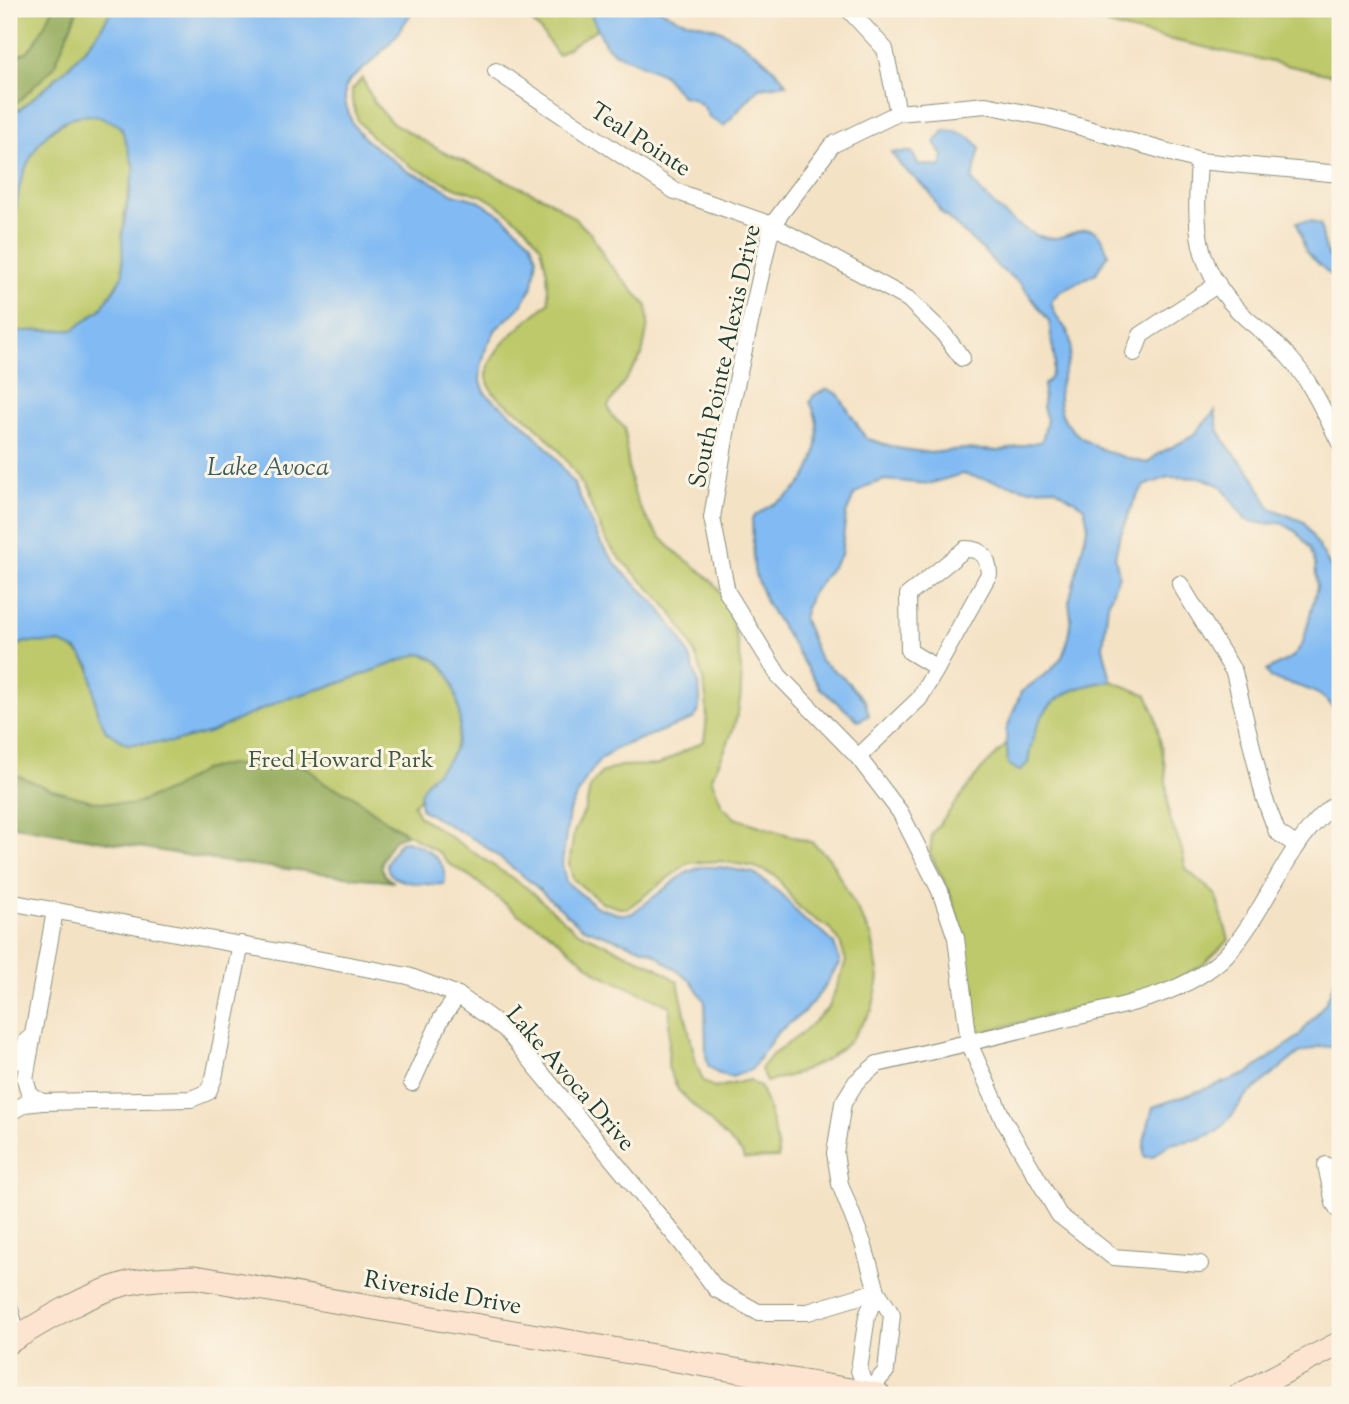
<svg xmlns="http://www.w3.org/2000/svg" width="1349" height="1404" viewBox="0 0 1349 1404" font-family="'Sorts Mill Goudy',serif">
<rect width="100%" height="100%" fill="#fcf5e5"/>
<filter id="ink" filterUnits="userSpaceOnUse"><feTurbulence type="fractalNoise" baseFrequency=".0143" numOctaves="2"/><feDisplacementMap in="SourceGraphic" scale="14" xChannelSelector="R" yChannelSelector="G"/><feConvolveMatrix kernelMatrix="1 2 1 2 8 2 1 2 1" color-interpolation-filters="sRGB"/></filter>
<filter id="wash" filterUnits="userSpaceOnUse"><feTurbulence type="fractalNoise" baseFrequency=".00686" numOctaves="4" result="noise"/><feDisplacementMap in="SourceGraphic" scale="28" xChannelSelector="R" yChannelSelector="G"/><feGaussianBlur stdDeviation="1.57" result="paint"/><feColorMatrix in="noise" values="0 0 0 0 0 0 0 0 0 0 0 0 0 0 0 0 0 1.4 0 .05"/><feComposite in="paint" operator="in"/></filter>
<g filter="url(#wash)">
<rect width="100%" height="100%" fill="#f4e2c5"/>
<g fill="#bdc96a" stroke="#6e834f" stroke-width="2">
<path d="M9 9H112C92 50 54 81 19 110L9 107Z"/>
<path d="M469 9H588L598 28 558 55C547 40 537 21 519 14 502 8 485 19 469 9Z"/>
<polygon points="1053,9 1340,9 1340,77 1127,30"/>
<path d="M362 78 374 102 390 121 443 152 549 200 574 218 591 234 609 264 647 306 648 325 642 355 608 406 612 416 625 428C627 457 628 486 642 511 648 522 659 536 668 545 683 560 703 569 717 587 726 599 733 620 736 636 749 693 738 728 711 778L723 807 735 818 813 843 830 859 872 937 879 978 872 1010 849 1042 826 1060 796 1074 766 1082 761 1069 772 1055 801 1034 829 1007 846 961 840 942 829 928 808 915 796 904 776 876 755 867 720 861 688 863 628 908H619L601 902 573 879 569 864 574 832 586 808 590 787 601 773 620 766 658 765 704 741C714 689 696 640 661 600 643 580 621 564 607 541 596 523 591 502 581 483 575 471 565 459 557 448 548 438 537 427 527 418 516 410 502 403 493 392 490 389 488 382 487 378 485 348 531 320 549 302L547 272 541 247 526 227 498 205 481 195 457 188 412 167 371 136 358 121 352 101V90Z"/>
<path d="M83 114 106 117 121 127 127 142 134 168 124 214 123 274 101 309 73 330 25 331 9 335V229C17 216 16 199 20 185 28 150 49 124 83 114Z"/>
<path d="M25 642C36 642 48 641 59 643 97 650 98 701 106 731L127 744 173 742 211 732 282 700 338 684 418 654C459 659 468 719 453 752 445 771 425 779 419 800L413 804 419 816 527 888 576 931 656 967 678 982 696 1063 703 1081 715 1088 749 1080C749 1081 758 1086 759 1086 767 1097 779 1146 778 1158L744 1159 742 1153 678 1090 668 1067 670 1006 599 974 546 930 519 915 471 877 448 863 441 854 385 820 9 813V650Z"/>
<path d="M1111 681 1147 695 1155 714 1165 766 1169 818 1181 846 1186 869 1216 895 1229 940 1203 965 1172 982 1111 1000 975 1034 964 937 948 889 930 854 932 834 982 769 1006 745V747L1028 763C1035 708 1056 688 1111 681Z"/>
</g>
<g fill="#96ad5e" stroke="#5a7549" stroke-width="2">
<polygon points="53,9 78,9 54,67 17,103 9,101 9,58 27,52 36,41"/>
<path d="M284 760 308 768 325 784 350 794 406 835 395 839C385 853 371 871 394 882L220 861 9 825V766L14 774 50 789 92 801 131 805 172 789 203 770 230 764 251 766Z"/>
</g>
<g fill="#82bbf3" stroke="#507c94" stroke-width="2">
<path d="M112 9H414L396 36 375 59 349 81 345 89V102L352 123 366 140 409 172 427 179 454 194 477 200 504 217 530 241 537 257 533 285 521 306 496 329 486 348 481 367 480 380 486 394 523 423 551 452 574 484 601 544 620 569 656 604 677 632 690 657 699 685 700 700 698 713 693 719 617 748 600 760 587 777 569 811 562 864 566 882 597 907 618 914H631L686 873 701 867H720L754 873 782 895 804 920 823 932 834 944 840 962 821 992 804 1012 777 1033 751 1070 732 1077 717 1073 708 1065 706 1055 705 1002 692 982 652 952 581 927 532 883 482 844 422 810C412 781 443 774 453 752 464 729 460 706 452 683 446 665 436 656 418 654L337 684 282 700 211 732 173 742 127 744 106 731 97 712 90 666 77 650 60 643 25 642 9 650V335L25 331 73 330 101 309 116 287 123 274 122 237 134 168 121 127C73 95 36 134 21 181 16 196 18 215 9 229V107L19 110C54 81 92 50 112 9Z"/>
<path d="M588 9H661C679 24 702 21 723 32 747 44 771 63 787 84L759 88 724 126 710 118 703 106 692 98 682 96 663 74 613 52 605 44Z"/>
<path d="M945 130C959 131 972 136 980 148L972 180C986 199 1020 232 1043 237 1073 245 1093 205 1108 254L1096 273 1059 292 1051 302C1053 307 1054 312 1057 317 1060 323 1067 328 1069 335 1075 352 1065 366 1061 382 1047 435 1106 454 1147 463L1158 454 1193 436 1215 411 1218 429 1227 445 1253 476 1270 508 1304 522 1340 583V727C1333 689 1302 688 1270 678L1266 671 1294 656 1303 643 1317 587 1315 564 1310 548 1297 532 1281 523 1265 524 1246 520 1221 486 1203 478 1168 477 1144 486 1135 499 1119 538 1115 557 1119 575 1108 604 1103 647 1111 681C1056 688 1035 708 1028 763L1019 771 1008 764 1006 731 1021 692 1051 670 1062 657 1067 644 1071 618 1069 602 1088 525 1084 507 1054 488 1028 489 962 474 928 484 885 480 867 486 854 495 846 514 841 555 810 596 803 618 820 660 843 677 865 701 869 715 859 721 820 688 766 602 754 570 752 518C763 509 774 504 786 497 816 478 826 432 810 402L814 395 828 389 838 394 865 437 868 439 897 448 930 453 965 449 1000 451 1042 441 1047 420 1043 407 1044 385 1051 377 1055 363 1049 321 1020 283 999 268 983 250 940 211 929 191 902 167 891 152H912L918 164 941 167 943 156 935 142Z"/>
<path d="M1311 221 1321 225C1323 241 1326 260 1340 269V284L1306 252 1297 222Z"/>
<path d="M406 841C424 846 451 862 444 884 430 885 390 885 387 867 386 858 396 849 400 842Z"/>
<polygon points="1340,952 1340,1048 1321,1046 1299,1053 1245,1097 1234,1113 1218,1131 1199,1139 1170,1144 1152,1157 1144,1157 1144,1141 1153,1107 1247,1074 1298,1037 1326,1002 1336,977"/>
</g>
</g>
<g filter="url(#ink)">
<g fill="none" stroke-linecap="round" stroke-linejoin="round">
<defs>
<g id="street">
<polyline points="848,9 885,49 898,113"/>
<polyline points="496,71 675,191 772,225 908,299 943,333 962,358"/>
<path d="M1199 161C1195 228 1193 270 1247 319 1261 331 1275 341 1287 355 1311 381 1324 412 1340 443"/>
<polyline points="1134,353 1141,335 1218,284"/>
<path d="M965 549C983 549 988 557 989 574L937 668 909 651 908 595Z"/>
<polyline points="1180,584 1234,672 1264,797 1277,832 1297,846"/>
<polyline points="858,757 919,699 937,668"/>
<path d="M9 902 408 976 458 995 505 1029 683 1245 716 1289 758 1312H808L877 1291 863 1243 840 1184 835 1153 843 1103 856 1082 877 1064C935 1051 992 1037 1049 1023 1106 1009 1184 998 1226 955 1269 910 1288 835 1340 801"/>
<polyline points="55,911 25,1079 30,1095 42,1102 191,1099 208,1092 214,1078 241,944"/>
<polyline points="9,1066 22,1052 27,1040"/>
<polyline points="412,1083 441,1019 458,995"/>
<polyline points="9,1113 25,1104 42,1102"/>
<polyline points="1326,1165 1334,1203 1340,1212"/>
<polyline points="1200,1264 1113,1257 1059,1215 1003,1119 969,1043 956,938 940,891 900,812 858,757 779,676 727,592 712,518 728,421 772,225 832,145 898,113 986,105 1050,118 1199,161 1340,174"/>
<polygon points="877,1291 892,1315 886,1371 867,1393 859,1370 867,1316"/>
<polyline points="9,1306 18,1337"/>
</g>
<g id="secondary">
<path d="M9 1342C44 1321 85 1295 125 1284 147 1278 172 1278 195 1277L879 1395"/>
<polyline points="1240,1395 1340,1343"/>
</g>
</defs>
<use href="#street" stroke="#8a907c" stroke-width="18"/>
<use href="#secondary" stroke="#8a907c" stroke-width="25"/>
<use href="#street" stroke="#fff" stroke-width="16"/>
<use href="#secondary" stroke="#fde4d0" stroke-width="23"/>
</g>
</g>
<g text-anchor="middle" stroke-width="6" stroke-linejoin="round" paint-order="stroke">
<g font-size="24" fill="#1f3d34" stroke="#fcf5e5">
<text transform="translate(641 139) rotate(33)" y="8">Teal Pointe</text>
<text transform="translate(724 356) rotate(-78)" y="8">South Pointe Alexis Drive</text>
<text transform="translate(571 1078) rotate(49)" y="8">Lake Avoca Drive</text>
<text transform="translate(443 1292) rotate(10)" y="8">Riverside Drive</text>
</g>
<g font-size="24" fill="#3f593f" stroke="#fcf5e5">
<text x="341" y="767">Fred Howard Park</text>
</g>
<g font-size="26" font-style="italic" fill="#385c64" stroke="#fcf5e5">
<text x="268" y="475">Lake Avoca</text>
</g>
</g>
<rect width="1349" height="1404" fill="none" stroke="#fcf5e5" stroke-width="35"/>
</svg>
